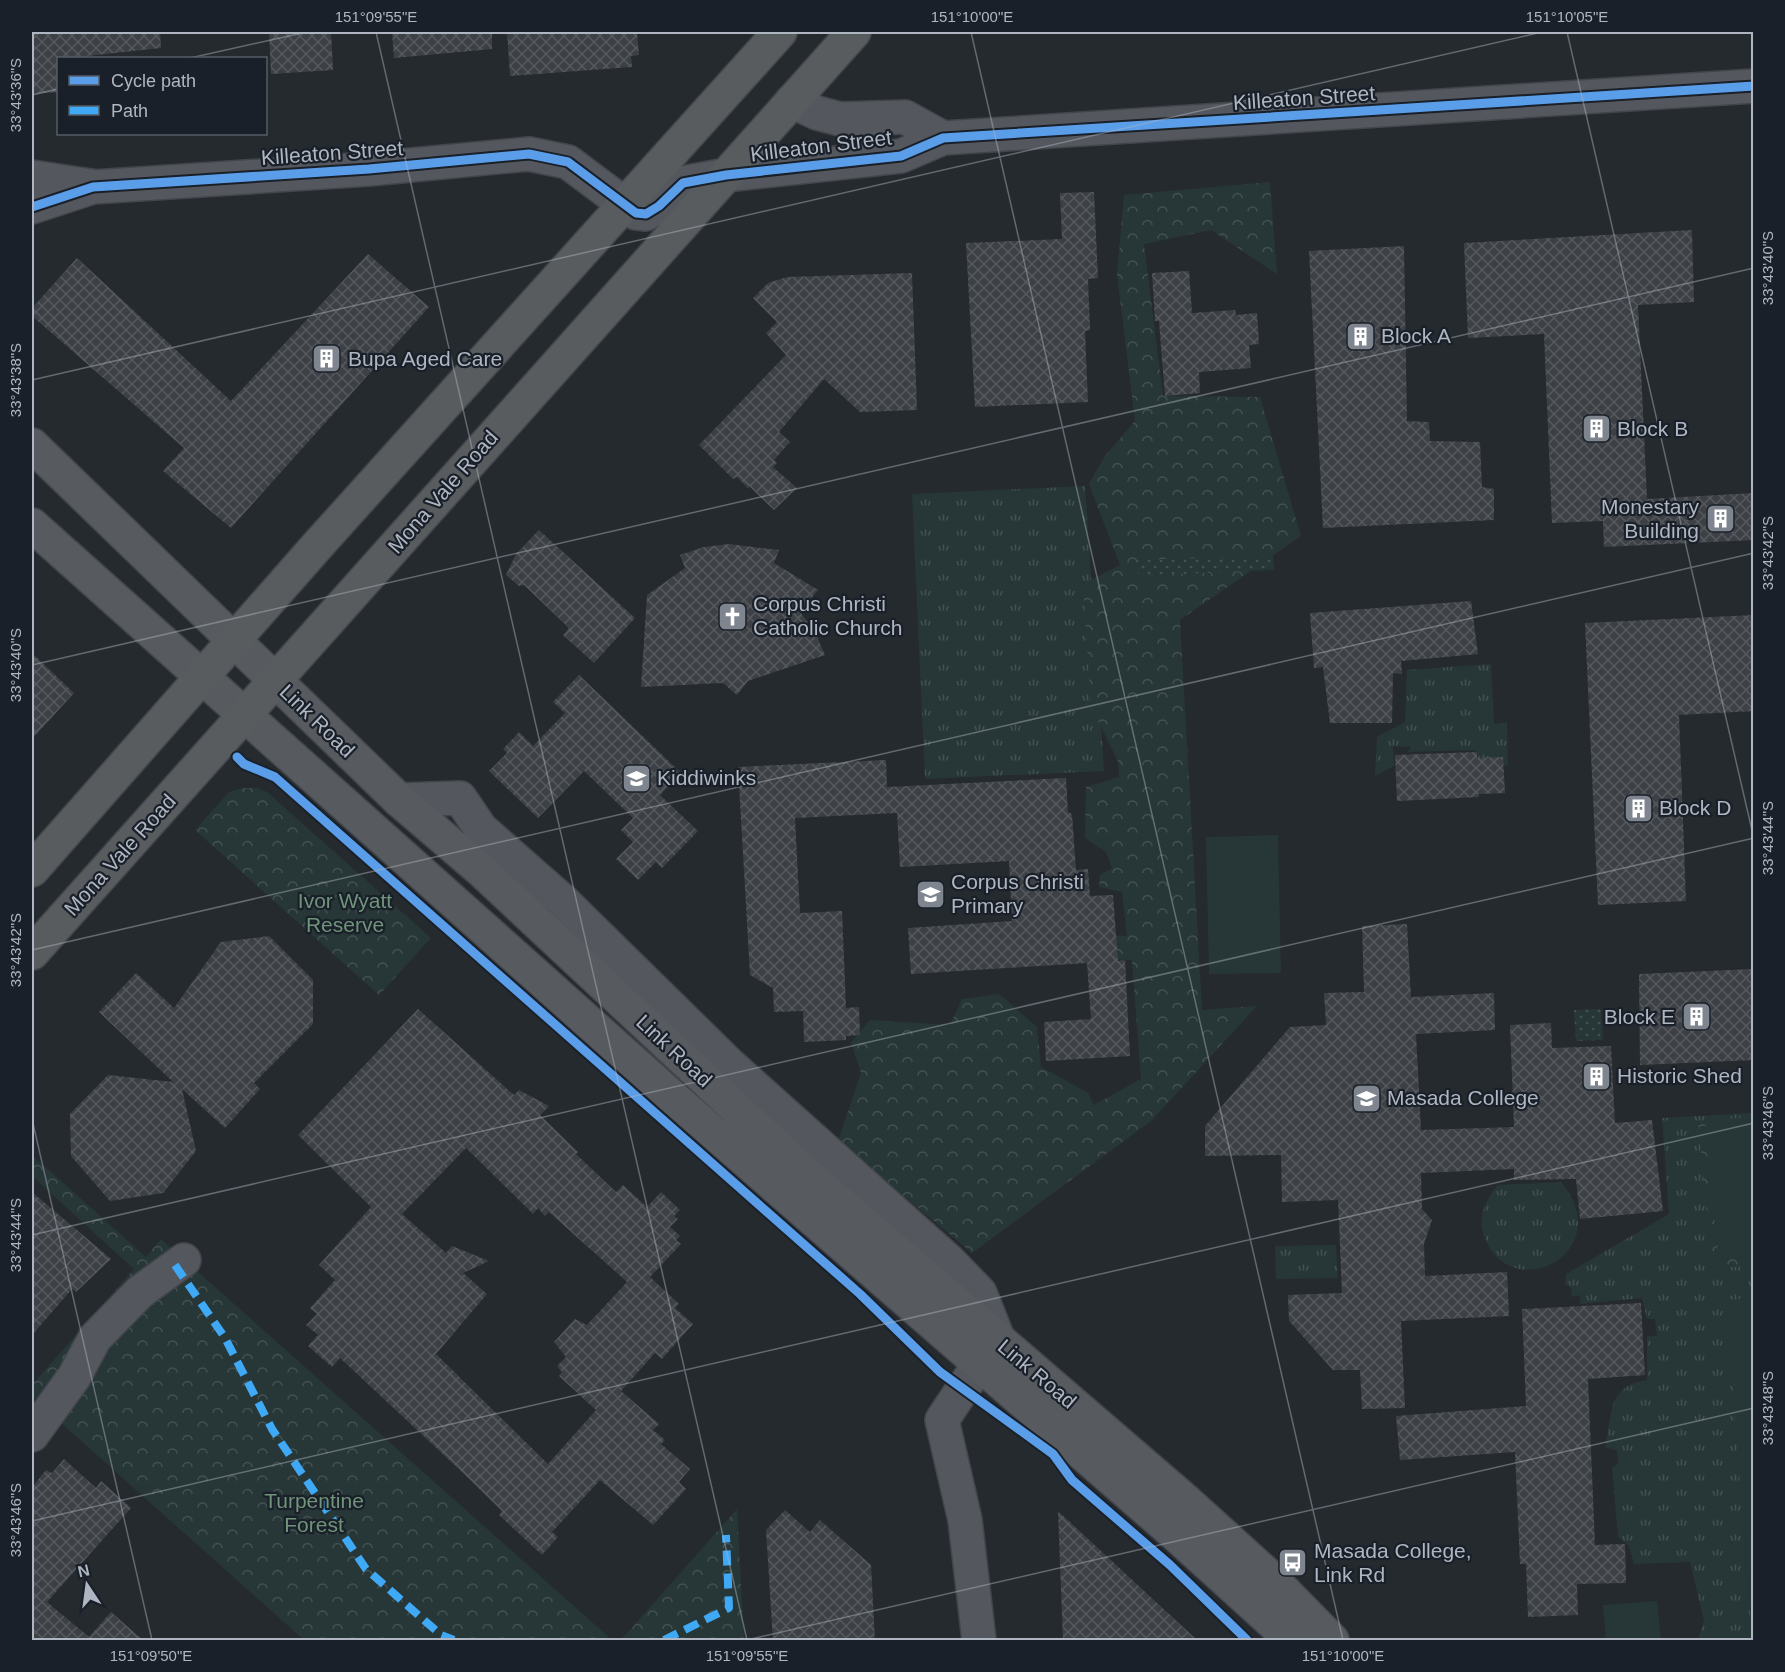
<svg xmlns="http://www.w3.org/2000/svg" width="1785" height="1672" viewBox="0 0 1785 1672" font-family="Arial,sans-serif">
<defs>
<pattern id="grass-tufts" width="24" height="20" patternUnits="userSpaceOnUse" patternTransform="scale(1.5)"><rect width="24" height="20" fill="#273637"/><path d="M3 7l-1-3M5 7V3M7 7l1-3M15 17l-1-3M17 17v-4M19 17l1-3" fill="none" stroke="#445152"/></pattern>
<pattern id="forest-crowns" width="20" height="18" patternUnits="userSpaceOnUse" patternTransform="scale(1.5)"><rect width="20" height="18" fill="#273637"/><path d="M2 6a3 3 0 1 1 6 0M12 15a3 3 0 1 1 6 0" fill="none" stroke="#445152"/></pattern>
<pattern id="garden-dots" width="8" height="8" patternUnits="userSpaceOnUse" patternTransform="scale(1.5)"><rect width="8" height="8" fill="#273637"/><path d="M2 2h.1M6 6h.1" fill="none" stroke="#445152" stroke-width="1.8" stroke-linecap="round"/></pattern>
<pattern id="building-cross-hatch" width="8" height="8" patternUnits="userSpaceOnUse" patternTransform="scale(1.5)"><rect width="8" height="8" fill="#3d4146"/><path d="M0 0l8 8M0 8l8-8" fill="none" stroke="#565a5f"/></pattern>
</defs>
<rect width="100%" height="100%" fill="#252a2f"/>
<g fill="url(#grass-tufts)">
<polygon points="1085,486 1104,771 925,779 912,494"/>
<polygon points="1491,664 1494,724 1507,722 1508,765 1478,762 1475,750 1408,752 1411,747 1393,746 1394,766 1375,776 1377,737 1405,722 1407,670"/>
<path d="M1753 1113V1640H1698L1704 1621 1690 1562 1634 1564 1629 1546 1618 1537 1612 1468 1618 1463 1617 1451 1605 1447C1613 1415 1606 1386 1647 1380V1336H1657L1655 1319H1647L1642 1298 1580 1304V1295L1572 1297 1571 1288 1565 1284 1566 1274 1669 1214 1662 1118Z"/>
<path d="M1561 1182C1620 1252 1509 1309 1484 1235 1477 1216 1486 1199 1498 1185Z"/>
<polygon points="1336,1245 1338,1278 1276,1279 1275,1246"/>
</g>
<g fill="url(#forest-crowns)">
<polygon points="1270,182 1277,274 1211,230 1144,244 1163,396 1260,397 1301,536 1180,620 1202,1010 1257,1006 1151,1121 972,1253 838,1141 861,1073 851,1043 870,1020 950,1025 962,999 999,994 1037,1027 1041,1067 1088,1093 1094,1105 1141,1079 1132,960 1107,959 1107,935 1127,936 1122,892 1099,887 1100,875 1112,868 1106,852 1085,838 1086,787 1119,777 1118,761 1091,707 1083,584 1120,565 1089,484 1105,456 1135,421 1117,274 1124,195"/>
<polygon points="243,788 257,788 267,792 431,938 379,995 195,830 229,792"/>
<polygon points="1753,1117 1753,1266 1712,1268 1698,1121"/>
<polygon points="32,1155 146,1257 161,1239 612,1640 304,1640 32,1397 32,1385 134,1269 32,1176"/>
<polygon points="737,1509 744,1640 621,1640"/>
</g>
<g fill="url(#garden-dots)">
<polygon points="1273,556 1274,570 1138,576 1137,560"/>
<polygon points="1601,1009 1603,1040 1576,1041 1574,1010"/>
</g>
<g fill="#273637">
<polygon points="1278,835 1281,973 1209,974 1206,837"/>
<polygon points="1753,1121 1753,1255 1719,1259 1704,1126"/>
<polygon points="1753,1298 1754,1640 1752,1640 1726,1300"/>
<polygon points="1657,1601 1661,1640 1606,1640 1603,1605"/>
</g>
<g fill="url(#building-cross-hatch)" fill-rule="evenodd">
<polygon points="32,32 160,32 161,48 87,56 87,58 58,58 58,92 32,94"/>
<polygon points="269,32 331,32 333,70 271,74"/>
<polygon points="392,32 492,32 492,49 394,58"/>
<polygon points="507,32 637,32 639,55 631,56 632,67 510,76"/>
<polygon points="1094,192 1098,278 1088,279 1090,330 1085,331 1088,402 975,407 966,243 1062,239 1060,193"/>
<polygon points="1692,230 1694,302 1638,305 1647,499 1754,493 1754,540 1604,547 1603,521 1552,523 1544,334 1468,338 1464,243"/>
<polygon points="1404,246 1407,421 1429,422 1430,441 1480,442 1482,487 1494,489 1494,520 1323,528 1309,251"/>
<polygon points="368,254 429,307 231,528 163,471 184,448 32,316 32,308 77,258 231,401"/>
<polygon points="1189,271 1192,313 1235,310 1236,315 1257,313 1259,344 1249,345 1251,368 1199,372 1200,393 1165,396 1159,321 1155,321 1152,273"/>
<polygon points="912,273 917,410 860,412 824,379 779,432 790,442 774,460 777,463 773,467 797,488 774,510 749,486 748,488 737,477 733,479 699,445 786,355 766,333 777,322 753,298 768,283 787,277"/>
<polygon points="539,530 635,618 594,663 563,635 569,628 524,585 519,586 506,575 516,554"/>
<polygon points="729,544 779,550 774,563 818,590 800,612 815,632 825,655 748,681 737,695 723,683 641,687 647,595 685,568 680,555 704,547"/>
<polygon points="1471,601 1478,654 1401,661 1402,674 1393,673 1392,723 1330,723 1323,667 1314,668 1310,613"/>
<polygon points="1754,615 1754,711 1679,715 1686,901 1598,905 1585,623"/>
<polygon points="32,653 74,693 32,739"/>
<polygon points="579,675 681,773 660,795 698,831 662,868 656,862 638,880 616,859 633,842 621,830 633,818 584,771 538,818 489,771 507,753 503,749 519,732 533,746 565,713 553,702"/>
<polygon points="1477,752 1477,758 1503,757 1505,793 1478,794 1479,797 1397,801 1395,755"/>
<polygon points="886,760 887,787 1066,778 1068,812 1072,814 1076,870 1088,869 1090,896 1113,895 1118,961 1125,960 1130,1056 1046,1061 1044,1022 1091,1019 1087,963 911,974 908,928 1012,921 1009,861 900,867 897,813 795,818 800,913 842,911 846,1008 859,1007 860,1035 846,1036 846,1040 804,1042 803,1011 774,1012 773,988 750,975 738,767"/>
<polygon points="1407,924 1411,997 1494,993 1495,1030 1416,1034 1421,1130 1514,1127 1510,1025 1551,1023 1552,1048 1611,1046 1615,1123 1652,1120 1663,1211 1580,1219 1576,1179 1514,1180 1514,1169 1421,1173 1422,1209 1432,1220 1424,1244 1425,1276 1507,1272 1509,1316 1401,1321 1405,1408 1362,1409 1360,1370 1333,1370 1289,1321 1288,1295 1342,1293 1338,1200 1282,1202 1281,1155 1205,1156 1205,1126 1290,1027 1326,1025 1324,993 1364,992 1362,926"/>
<polygon points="269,936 313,980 313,1024 254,1083 260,1089 225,1128 182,1089 196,1151 163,1193 110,1201 71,1156 70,1114 108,1075 173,1082 99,1012 136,973 174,1008 221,942"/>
<polygon points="1754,969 1754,1060 1640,1065 1639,974"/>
<path d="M418 1009 514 1095 519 1090 549 1106 540 1115 578 1152 576 1154 616 1192 623 1185 647 1207 661 1192 680 1210 674 1216 678 1219 670 1227 680 1236 676 1240 681 1244 650 1277 679 1304 675 1308 693 1324 662 1359 655 1353 621 1391 659 1424 653 1430 665 1440 661 1444 690 1469 679 1482 686 1489 653 1525 600 1480 552 1532 558 1537 542 1555 499 1515 502 1511 462 1472 340 1358 332 1367 308 1346 318 1335 306 1325 317 1314 310 1308 335 1280 319 1265 371 1207 298 1135ZM466 1148 533 1214 538 1208 545 1216 549 1212 627 1282 587 1325 575 1319 554 1342 566 1357 557 1366 562 1372 559 1376 596 1410 548 1464 436 1354 487 1294 463 1273 489 1261 452 1246 446 1253 402 1214Z"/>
<polygon points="32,1192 111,1259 76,1292 72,1289 32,1335"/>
<polygon points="1641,1303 1645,1375 1588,1379 1595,1545 1625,1544 1626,1583 1577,1584 1578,1615 1528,1617 1526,1564 1520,1564 1515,1452 1400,1460 1396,1416 1526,1406 1522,1309"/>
<polygon points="64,1459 96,1488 101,1481 131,1508 47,1602 89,1637 111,1612 144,1641 32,1641 32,1487 46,1470 52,1473"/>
<polygon points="785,1510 810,1532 820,1520 871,1565 875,1641 773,1641 766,1530"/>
<polygon points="1058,1511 1198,1641 1063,1641"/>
</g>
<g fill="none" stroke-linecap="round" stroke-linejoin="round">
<defs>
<g id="minor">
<polyline points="792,101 817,113 840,119 905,117 943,138"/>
<polyline points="32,177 91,186"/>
<polyline points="32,207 93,187 369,169 529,154 568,162 636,213 646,214 659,206 683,183 726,175 901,156 943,138 1754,86"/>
<polyline points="399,800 460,798 481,829 564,902 730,1065 950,1262 980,1293 999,1341"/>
<polyline points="978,1366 942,1420 965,1520 979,1640"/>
<polyline points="32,1435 74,1377 95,1338 140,1292 184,1260"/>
</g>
<g id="major">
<polyline points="32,445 399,800 482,871 803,1171 1187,1502 1271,1578 1332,1640"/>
<polyline points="32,525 668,1093 1175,1534 1292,1640"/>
</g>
<g id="highway">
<polyline points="32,870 317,546 780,32"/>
<polyline points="32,953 854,32"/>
</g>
</defs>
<use href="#minor" stroke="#42464a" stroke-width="36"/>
<use href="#major" stroke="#43464c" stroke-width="36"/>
<use href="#highway" stroke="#42464b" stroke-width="36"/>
<use href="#minor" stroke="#54585e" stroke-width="33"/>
<use href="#major" stroke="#575b5f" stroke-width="33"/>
<use href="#highway" stroke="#595c5f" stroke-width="33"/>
<g stroke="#3fa9f5" stroke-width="8" stroke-dasharray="15 8" stroke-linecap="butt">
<polyline points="175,1265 225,1338 272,1429 366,1569 441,1635 454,1640"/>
<polyline points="664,1640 729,1608 726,1535"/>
</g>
<defs>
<g id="cycleway">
<polyline points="32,207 93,187 369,169 529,154 568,162 636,213 646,214 659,206 683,183 726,175 901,156 943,138 1754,86"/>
<polyline points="237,757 244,764 275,777 860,1294 940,1372 1053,1454 1072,1480 1170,1565 1247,1640"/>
</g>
</defs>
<use href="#cycleway" stroke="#1a2029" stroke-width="13"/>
<use href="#cycleway" stroke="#5a9eea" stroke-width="9"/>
</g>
<path fill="none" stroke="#afb6c1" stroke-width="1.5" stroke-opacity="0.45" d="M376 32 747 1640M971 32 1343 1640M1567 32 1754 839M190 58 307 32M32 95 58 89M32 380 1542 32M32 665 1754 268M32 950 1754 553M32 1119 152 1640M32 1235 1754 838M32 1521 1754 1123M747 1640 1754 1408"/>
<defs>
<symbol id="building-square" viewBox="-11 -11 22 22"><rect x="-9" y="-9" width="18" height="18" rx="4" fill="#7f858e" stroke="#1a2029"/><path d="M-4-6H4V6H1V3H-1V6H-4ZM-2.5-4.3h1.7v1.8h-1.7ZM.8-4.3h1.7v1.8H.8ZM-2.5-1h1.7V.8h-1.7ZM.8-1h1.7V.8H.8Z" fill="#fff"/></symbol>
<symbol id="church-square" viewBox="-11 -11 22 22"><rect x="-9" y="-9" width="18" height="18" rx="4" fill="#7f858e" stroke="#1a2029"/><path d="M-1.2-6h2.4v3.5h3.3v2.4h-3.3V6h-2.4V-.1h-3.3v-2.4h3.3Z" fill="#fff"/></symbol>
<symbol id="school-square" viewBox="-11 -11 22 22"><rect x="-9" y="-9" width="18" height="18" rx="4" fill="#7f858e" stroke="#1a2029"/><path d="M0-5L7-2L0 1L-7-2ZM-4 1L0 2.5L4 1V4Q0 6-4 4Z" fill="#fff"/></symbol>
<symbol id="bus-square" viewBox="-11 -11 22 22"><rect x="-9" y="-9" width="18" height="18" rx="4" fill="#7f858e" stroke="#1a2029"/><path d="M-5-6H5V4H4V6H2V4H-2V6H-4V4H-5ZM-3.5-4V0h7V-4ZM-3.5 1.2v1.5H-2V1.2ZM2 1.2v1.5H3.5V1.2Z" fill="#fff"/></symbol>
</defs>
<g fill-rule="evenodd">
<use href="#building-square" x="1344" y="320" width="33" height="33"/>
<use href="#building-square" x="310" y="342" width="33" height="33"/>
<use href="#building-square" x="1580" y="412" width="33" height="33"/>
<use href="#building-square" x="1704" y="502" width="33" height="33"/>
<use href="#church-square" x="716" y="600" width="33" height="33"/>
<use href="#school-square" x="620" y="762" width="33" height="33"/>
<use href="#building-square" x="1622" y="792" width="33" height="33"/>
<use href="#school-square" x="914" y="878" width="33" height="33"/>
<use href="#building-square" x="1680" y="1000" width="33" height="33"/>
<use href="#building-square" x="1580" y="1060" width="33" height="33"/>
<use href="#school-square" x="1350" y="1082" width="33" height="33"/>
<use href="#bus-square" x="1276" y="1546" width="33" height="33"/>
</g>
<g text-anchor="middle" stroke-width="4.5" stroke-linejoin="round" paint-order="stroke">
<g font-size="21" fill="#afb6c1" stroke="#1a2029">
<text transform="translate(1304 98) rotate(-4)" y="7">Killeaton Street</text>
<text transform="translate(821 146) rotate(-7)" y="7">Killeaton Street</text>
<text transform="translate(332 153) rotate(-4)" y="7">Killeaton Street</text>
<text transform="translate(443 492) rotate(-49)" y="7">Mona Vale Road</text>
<text transform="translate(317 721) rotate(44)" y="7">Link Road</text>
<text transform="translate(120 855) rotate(-48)" y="7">Mona Vale Road</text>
<text transform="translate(674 1051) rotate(43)" y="7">Link Road</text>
<text transform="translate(1037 1374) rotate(40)" y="7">Link Road</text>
</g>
<g font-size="21" fill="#afb6c1" stroke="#1a2029" text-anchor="start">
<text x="1381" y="343">Block A</text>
<text x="348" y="366">Bupa Aged Care</text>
<text x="1617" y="436">Block B</text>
<text x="1699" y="514" text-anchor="end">Monestary<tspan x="1699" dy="24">Building</tspan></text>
<text x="753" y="611">Corpus Christi<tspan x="753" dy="24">Catholic Church</tspan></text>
<text x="657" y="785">Kiddiwinks</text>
<text x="1659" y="815">Block D</text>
<text x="951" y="889">Corpus Christi<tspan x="951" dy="24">Primary</tspan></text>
<text x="1675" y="1024" text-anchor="end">Block E</text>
<text x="1617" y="1083">Historic Shed</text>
<text x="1387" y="1105">Masada College</text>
<text x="1314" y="1558">Masada College,<tspan x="1314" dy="24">Link Rd</tspan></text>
</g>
<g font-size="21" fill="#709479" stroke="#1a2029">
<text x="345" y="908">Ivor Wyatt<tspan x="345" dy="24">Reserve</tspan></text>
<text x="314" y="1508">Turpentine<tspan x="314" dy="24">Forest</tspan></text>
</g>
</g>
<rect width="1785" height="1672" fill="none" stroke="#1a2029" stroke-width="66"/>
<rect x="57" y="57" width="210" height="78" fill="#1a2029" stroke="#565c66" stroke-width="1.5"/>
<rect x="69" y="76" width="30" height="9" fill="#5a9eea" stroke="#565c66" stroke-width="1.5"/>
<text x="111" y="87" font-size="18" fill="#afb6c1">Cycle path</text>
<rect x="69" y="106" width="30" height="9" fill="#3fa9f5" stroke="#565c66" stroke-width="1.5"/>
<text x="111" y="117" font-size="18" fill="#afb6c1">Path</text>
<g transform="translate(87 1585) rotate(347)" stroke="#1a2029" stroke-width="4.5" paint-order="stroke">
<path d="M0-4.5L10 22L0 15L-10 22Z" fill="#afb6c1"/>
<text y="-9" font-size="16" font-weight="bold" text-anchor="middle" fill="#afb6c1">N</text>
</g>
<rect x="33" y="33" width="1719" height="1606" fill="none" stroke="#afb6c1" stroke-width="2"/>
<g font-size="15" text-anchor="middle" fill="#afb6c1">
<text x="376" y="22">151°09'55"E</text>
<text x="972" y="22">151°10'00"E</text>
<text x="1567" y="22">151°10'05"E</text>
<text transform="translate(16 95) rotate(-90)" y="5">33°43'36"S</text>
<text transform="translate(1768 268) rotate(-90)" y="5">33°43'40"S</text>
<text transform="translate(16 380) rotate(-90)" y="5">33°43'38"S</text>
<text transform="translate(1768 553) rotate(-90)" y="5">33°43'42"S</text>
<text transform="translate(16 665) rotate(-90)" y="5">33°43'40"S</text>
<text transform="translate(1768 838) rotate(-90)" y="5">33°43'44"S</text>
<text transform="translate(16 950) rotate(-90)" y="5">33°43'42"S</text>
<text transform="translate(1768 1123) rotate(-90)" y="5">33°43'46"S</text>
<text transform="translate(16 1235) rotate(-90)" y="5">33°43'44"S</text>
<text transform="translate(1768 1408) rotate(-90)" y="5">33°43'48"S</text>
<text transform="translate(16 1520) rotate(-90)" y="5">33°43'46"S</text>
<text x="151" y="1661">151°09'50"E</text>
<text x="747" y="1661">151°09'55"E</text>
<text x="1343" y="1661">151°10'00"E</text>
</g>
</svg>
